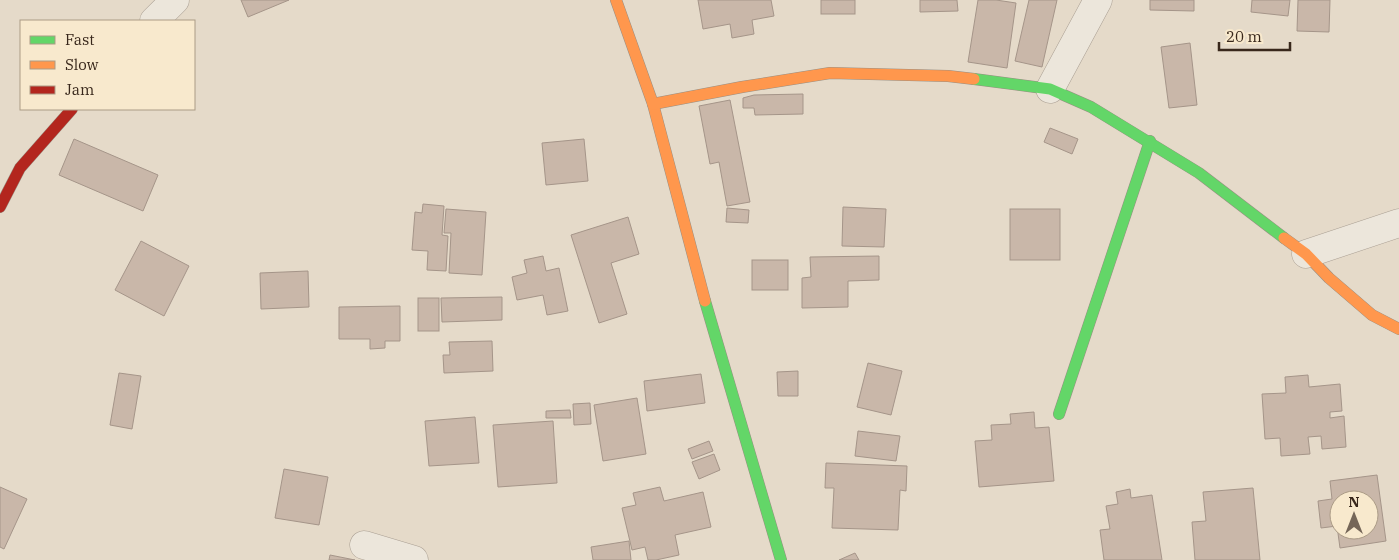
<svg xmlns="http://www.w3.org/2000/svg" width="1399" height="560" viewBox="0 0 1399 560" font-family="'IBM Plex Serif',serif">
<rect width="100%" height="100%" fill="#e5dac9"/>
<g fill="#c9b7a9" stroke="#a59589" fill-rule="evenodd">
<polygon points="241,0 289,0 248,17"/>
<polygon points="698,0 771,0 774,16 752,20 754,34 732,38 730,24 703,29"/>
<rect x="821" y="0" width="34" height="14"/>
<polygon points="920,0 957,0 958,11 920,12"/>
<polygon points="978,0 996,0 1016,3 1007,68 968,62"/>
<polygon points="1029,0 1057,0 1042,67 1015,61"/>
<polygon points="1150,0 1194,0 1194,11 1150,10"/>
<polygon points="1252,0 1290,0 1288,16 1251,12"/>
<polygon points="1298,0 1330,0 1329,32 1297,31"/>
<polygon points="1190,43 1197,105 1169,108 1161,47"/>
<polygon points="803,94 803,114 755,115 754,108 743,108 743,98 754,95"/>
<polygon points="730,100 750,202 727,206 719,162 710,164 699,106"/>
<polygon points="1050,128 1078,139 1072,154 1044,142"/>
<polygon points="74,139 158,175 143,211 59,175"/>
<polygon points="584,139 588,181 546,185 542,143"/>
<polygon points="423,204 444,206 442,235 448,236 446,271 427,270 428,251 412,250 415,212 422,213"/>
<polygon points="843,207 886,209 884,247 842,246"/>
<polygon points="727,208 749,210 748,223 726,222"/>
<polygon points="446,209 486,212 482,275 449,273 451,233 444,233"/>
<rect x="1010" y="209" width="50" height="51"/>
<polygon points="628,217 639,254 611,263 627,314 599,323 571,235"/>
<polygon points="141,241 189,266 164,316 115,290"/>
<polygon points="543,256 546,271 559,268 568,311 547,315 543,295 517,300 512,277 527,273 524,260"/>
<polygon points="879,256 879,280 848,281 848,307 802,308 802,278 811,277 810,257"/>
<rect x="752" y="260" width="36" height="30"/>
<polygon points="308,271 309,307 261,309 260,273"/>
<polygon points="502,297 502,320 442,322 441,298"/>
<rect x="418" y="298" width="21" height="33"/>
<polygon points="400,306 400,341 385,341 385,348 370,349 370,339 339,339 339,307"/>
<polygon points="492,341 493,371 444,373 443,355 450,355 449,342"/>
<polygon points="868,363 902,371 891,415 857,407"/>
<polygon points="798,371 798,396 778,396 777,372"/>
<polygon points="119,373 141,376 132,429 110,425"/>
<polygon points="701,374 705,403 647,411 644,381"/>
<polygon points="1308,375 1309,387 1340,384 1342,411 1330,412 1330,418 1344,416 1346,447 1322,449 1321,436 1308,437 1310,454 1281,456 1280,438 1265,439 1262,394 1286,393 1285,377"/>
<polygon points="637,398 646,454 603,461 594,405"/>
<polygon points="590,403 591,424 574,425 573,404"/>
<polygon points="570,410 571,418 546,418 546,411"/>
<polygon points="1034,412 1035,428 1049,427 1054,481 979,487 975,441 992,440 991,425 1011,424 1010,414"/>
<polygon points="475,417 479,463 429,466 425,421"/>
<polygon points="553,421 557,483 498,487 493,425"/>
<polygon points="858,431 900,436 896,461 855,456"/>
<polygon points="709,441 713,451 692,459 688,449"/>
<polygon points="714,454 720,470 699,479 692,462"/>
<polygon points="826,463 907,466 906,491 900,490 898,530 832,528 834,488 825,488"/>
<polygon points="284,469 328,477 319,525 275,518"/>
<path d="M1377 475 1386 541 1340 548 1337 526 1321 528 1318 501 1332 499 1330 481ZM1339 500H1369V530H1339Z"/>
<polygon points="0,487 27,499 4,549 0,547"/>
<polygon points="660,487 664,501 703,492 711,527 675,535 679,555 656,560 648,560 645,547 632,550 622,508 636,505 633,493"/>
<polygon points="1253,488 1260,560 1195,560 1192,522 1206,521 1203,492"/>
<polygon points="1130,489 1131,498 1152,495 1162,560 1104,560 1100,530 1110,529 1106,506 1118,504 1116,492"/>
<polygon points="629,541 631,560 593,560 591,547"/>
<polygon points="855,553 859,560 839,560"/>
<polygon points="330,555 355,560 329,560"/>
</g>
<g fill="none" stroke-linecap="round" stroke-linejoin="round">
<defs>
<g id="street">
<polyline points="154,21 175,0"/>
<polyline points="1050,89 1098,0"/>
<polyline points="1306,254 1399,223"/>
<polyline points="364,545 414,560"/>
</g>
<g id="fast">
<polyline points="974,79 1050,89 1091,107 1199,173 1284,238"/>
<polyline points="705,301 781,560"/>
<polyline points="1059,414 1150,141"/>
</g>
<g id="slow">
<polyline points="616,0 653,104 705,301"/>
<polyline points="653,104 742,87 830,73 948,76 974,79"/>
<polyline points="1284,238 1306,254 1329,278 1372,315 1399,329"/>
</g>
<polyline id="jam" points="0,207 20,168 72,109"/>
</defs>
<use href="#street" stroke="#aa9f93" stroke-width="29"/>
<use href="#fast" stroke="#998f83" stroke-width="12"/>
<use href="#slow" stroke="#998f83" stroke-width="12"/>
<use href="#jam" stroke="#998f83" stroke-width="12"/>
<use href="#street" stroke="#ece6db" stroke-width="28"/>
<use href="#fast" stroke="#63d668" stroke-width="11"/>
<use href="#slow" stroke="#ff974d" stroke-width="11"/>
<use href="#jam" stroke="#b3261e" stroke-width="11"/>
</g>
<rect x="20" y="20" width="175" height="90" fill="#f8e9cd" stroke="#ab9b86"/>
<rect x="30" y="36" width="25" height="8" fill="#63d668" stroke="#ab9b86"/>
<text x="65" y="45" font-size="15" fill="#38271b">Fast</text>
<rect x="30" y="61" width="25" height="8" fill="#ff974d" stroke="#ab9b86"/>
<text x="65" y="70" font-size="15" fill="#38271b">Slow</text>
<rect x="30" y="86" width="25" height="8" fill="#b3261e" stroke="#ab9b86"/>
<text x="65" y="95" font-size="15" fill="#38271b">Jam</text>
<g transform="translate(1354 515)"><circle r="24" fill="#f8e9cd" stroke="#ab9b86"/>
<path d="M0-4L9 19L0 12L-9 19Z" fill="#756658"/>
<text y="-8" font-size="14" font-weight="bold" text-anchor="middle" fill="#38271b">N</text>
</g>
<path d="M1219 42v8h71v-8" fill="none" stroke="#38271b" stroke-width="2.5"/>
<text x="1226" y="42" font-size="15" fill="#38271b" stroke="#f8e9cd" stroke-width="4" paint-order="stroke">20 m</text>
</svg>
